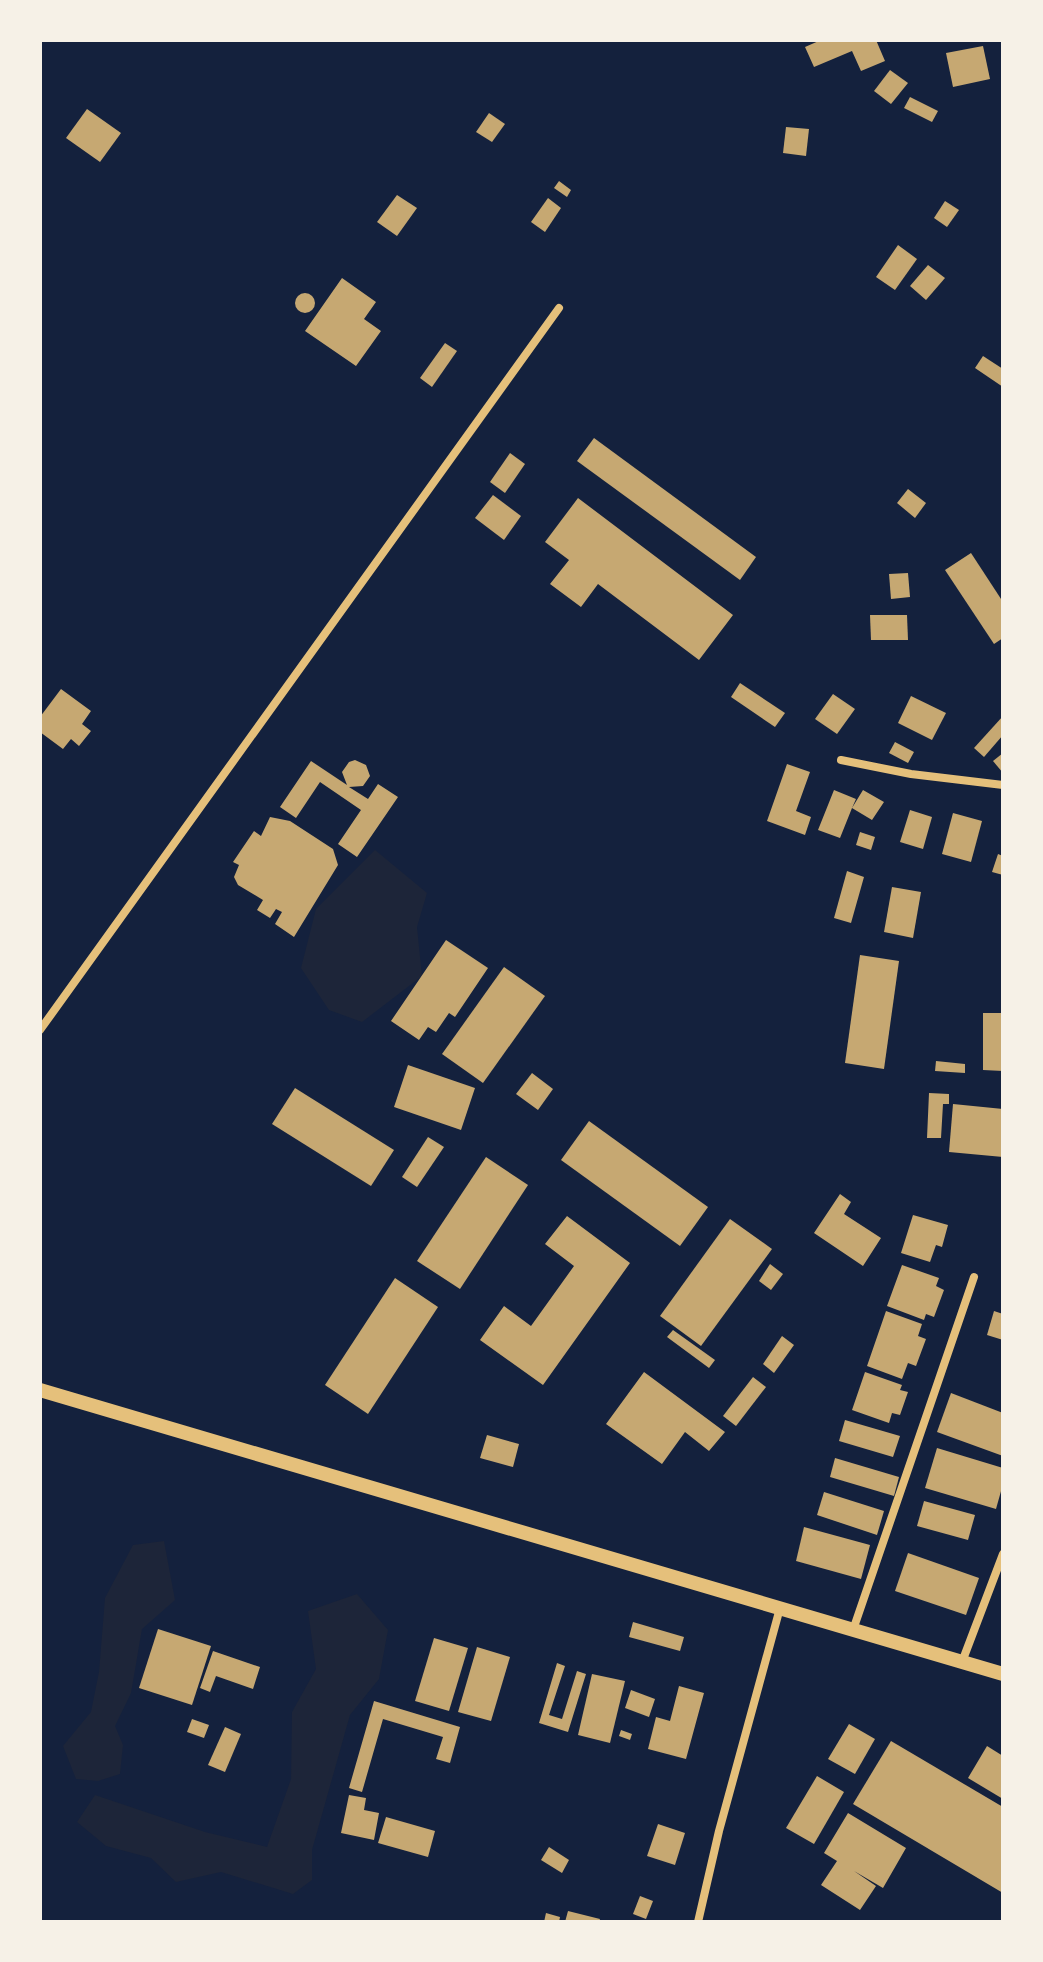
<svg xmlns="http://www.w3.org/2000/svg" width="1043" height="1962" viewBox="0 0 1043 1962" font-family="'Space Grotesk',sans-serif">
<rect width="100%" height="100%" fill="#14213d"/>
<g fill="#1d2539">
<polygon points="375,850 427,893 417,927 422,976 362,1022 329,1010 301,968 316,909"/>
<polygon points="164,1541 175,1600 142,1629 131,1693 115,1726 123,1745 120,1774 98,1781 76,1779 63,1746 91,1712 99,1672 105,1598 133,1545"/>
<polygon points="357,1594 388,1630 379,1679 350,1715 312,1850 312,1880 293,1894 221,1872 176,1882 151,1858 106,1846 77,1822 95,1795 205,1832 267,1847 291,1779 292,1712 316,1669 308,1611"/>
</g>
<g fill="#c6a872">
<polygon points="821,40 876,40 885,61 861,71 852,51 814,67 805,47"/>
<polygon points="983,46 990,79 953,87 946,53"/>
<polygon points="890,70 908,83 891,104 874,91"/>
<polygon points="910,97 938,111 932,122 904,108"/>
<polygon points="87,109 121,133 100,162 66,138"/>
<polygon points="489,113 505,124 492,142 476,132"/>
<polygon points="786,127 809,129 806,156 783,153"/>
<polygon points="559,181 571,190 567,197 554,188"/>
<polygon points="397,195 417,208 397,236 377,222"/>
<polygon points="548,198 561,208 545,232 531,222"/>
<polygon points="945,201 959,210 947,227 934,218"/>
<polygon points="898,245 917,259 895,290 876,277"/>
<polygon points="928,265 945,278 926,300 910,286"/>
<polygon points="342,278 376,302 364,319 381,331 356,366 305,331"/>
<circle cx="305" cy="303" r="10"/>
<polygon points="445,343 457,351 432,387 420,378"/>
<polygon points="983,356 1003,369 1003,387 975,368"/>
<polygon points="594,438 756,557 740,580 577,461"/>
<polygon points="510,453 525,464 505,493 490,482"/>
<polygon points="908,489 926,503 915,518 897,503"/>
<polygon points="493,495 521,516 504,540 475,518"/>
<polygon points="578,498 733,615 699,660 598,584 581,607 550,584 569,560 545,542"/>
<polygon points="971,553 1003,602 1003,638 994,644 945,570"/>
<polygon points="908,573 910,597 891,599 889,574"/>
<polygon points="870,615 907,615 908,640 871,640"/>
<polygon points="740,683 785,713 775,727 731,697"/>
<polygon points="61,689 91,711 82,724 91,731 79,746 71,739 63,749 40,732 40,717"/>
<polygon points="833,694 855,709 837,734 815,719"/>
<polygon points="911,696 946,713 932,740 898,723"/>
<polygon points="1003,716 1003,735 984,757 974,748"/>
<polygon points="895,742 914,752 908,763 889,753"/>
<polygon points="1003,753 1003,773 993,761"/>
<polygon points="355,760 366,765 370,776 363,786 349,787 368,799 378,784 398,797 357,857 338,844 361,810 320,782 296,818 280,807 311,761 347,785 342,772 349,762"/>
<polygon points="787,764 810,772 796,811 811,817 805,835 767,821"/>
<polygon points="834,790 856,799 852,808 863,790 884,802 872,820 852,808 840,838 818,830"/>
<polygon points="910,810 932,817 923,849 900,842"/>
<polygon points="953,813 982,821 971,862 942,854"/>
<polygon points="270,817 290,821 333,849 338,865 294,937 275,924 282,912 276,909 270,918 257,910 263,900 238,885 234,877 239,865 233,862 254,831 261,836"/>
<polygon points="860,832 875,837 871,850 856,845"/>
<polygon points="998,854 1003,856 1003,875 992,872"/>
<polygon points="847,871 864,877 851,923 834,918"/>
<polygon points="892,887 921,892 913,938 884,932"/>
<polygon points="446,940 488,968 455,1017 449,1013 436,1032 428,1027 419,1040 391,1021"/>
<polygon points="860,955 899,961 884,1069 845,1063"/>
<polygon points="504,967 545,996 483,1083 442,1054"/>
<polygon points="983,1013 1003,1013 1003,1071 983,1070"/>
<polygon points="936,1061 965,1064 965,1073 935,1071"/>
<polygon points="408,1065 475,1088 461,1130 394,1107"/>
<polygon points="532,1073 553,1089 538,1110 516,1094"/>
<polygon points="295,1088 394,1150 371,1186 272,1124"/>
<polygon points="929,1093 949,1094 949,1104 943,1104 941,1138 927,1138"/>
<polygon points="953,1104 1003,1109 1003,1157 949,1152"/>
<polygon points="589,1121 708,1207 680,1246 561,1160"/>
<polygon points="428,1137 444,1147 417,1187 402,1177"/>
<polygon points="486,1157 528,1185 460,1289 417,1261"/>
<polygon points="840,1194 851,1202 844,1214 881,1238 863,1266 814,1233"/>
<polygon points="913,1215 948,1225 942,1247 936,1245 930,1262 901,1253"/>
<polygon points="567,1216 630,1263 543,1385 480,1340 504,1306 531,1326 574,1266 545,1244"/>
<polygon points="730,1219 772,1249 701,1346 660,1316"/>
<polygon points="770,1264 783,1274 771,1290 759,1281"/>
<polygon points="902,1265 939,1278 936,1286 944,1290 934,1317 926,1314 924,1320 887,1306"/>
<polygon points="395,1278 438,1307 368,1414 325,1385"/>
<polygon points="886,1311 922,1324 918,1336 926,1339 916,1366 908,1363 902,1379 867,1366"/>
<polygon points="994,1311 1003,1314 1003,1340 987,1335"/>
<polygon points="673,1330 715,1360 709,1368 667,1337"/>
<polygon points="782,1336 794,1345 774,1373 763,1364"/>
<polygon points="644,1372 725,1432 709,1451 685,1432 662,1464 606,1424"/>
<polygon points="865,1372 902,1385 900,1390 908,1392 900,1415 892,1413 889,1423 852,1410"/>
<polygon points="753,1377 766,1387 736,1426 723,1416"/>
<polygon points="951,1393 1003,1413 1003,1456 937,1432"/>
<polygon points="845,1420 900,1436 893,1457 839,1441"/>
<polygon points="487,1435 519,1444 513,1467 480,1458"/>
<polygon points="937,1448 1003,1468 1003,1484 996,1509 925,1488"/>
<polygon points="835,1458 899,1477 894,1496 830,1477"/>
<polygon points="824,1492 884,1511 877,1535 817,1515"/>
<polygon points="924,1501 975,1515 968,1540 917,1526"/>
<polygon points="804,1527 870,1545 861,1579 796,1561"/>
<polygon points="908,1553 979,1578 966,1615 895,1591"/>
<polygon points="633,1622 684,1637 680,1651 629,1637"/>
<polygon points="158,1629 211,1646 192,1705 139,1688"/>
<polygon points="434,1638 468,1648 449,1711 415,1701"/>
<polygon points="477,1647 510,1657 491,1721 458,1712"/>
<polygon points="213,1651 260,1667 253,1689 216,1676 210,1692 200,1688"/>
<polygon points="557,1663 565,1666 549,1715 562,1719 577,1671 586,1674 568,1732 539,1723"/>
<polygon points="592,1674 625,1681 610,1743 578,1735"/>
<polygon points="679,1686 704,1693 686,1759 648,1749 656,1717 670,1721"/>
<polygon points="631,1690 655,1699 649,1717 625,1708"/>
<polygon points="374,1701 460,1727 450,1763 436,1759 443,1737 383,1719 362,1792 349,1788"/>
<polygon points="192,1719 209,1725 204,1738 187,1732"/>
<polygon points="849,1724 875,1739 855,1774 828,1759"/>
<polygon points="225,1727 241,1734 225,1772 208,1765"/>
<polygon points="621,1730 632,1734 630,1740 619,1736"/>
<polygon points="891,1741 1003,1807 1003,1893 853,1804"/>
<polygon points="987,1746 1003,1756 1003,1799 968,1778"/>
<polygon points="817,1776 844,1792 814,1844 786,1828"/>
<polygon points="349,1795 366,1798 364,1810 379,1813 374,1840 341,1833"/>
<polygon points="848,1813 906,1848 883,1888 854,1871 876,1886 860,1910 821,1885 837,1861 824,1853"/>
<polygon points="386,1817 435,1831 428,1857 378,1843"/>
<polygon points="658,1824 685,1833 675,1865 647,1856"/>
<polygon points="549,1847 569,1860 562,1873 541,1860"/>
<polygon points="640,1896 653,1901 646,1919 633,1914"/>
<polygon points="568,1911 600,1919 599,1922 565,1922"/>
<polygon points="546,1913 560,1917 559,1922 544,1922"/>
</g>
<g fill="none" stroke-linecap="round" stroke-linejoin="round">
<g stroke="#e5c07b" stroke-width="8">
<polyline points="841,760 911,774 1003,785"/>
<polyline points="40,1030 559,308"/>
<polyline points="853,1630 974,1277"/>
<polyline points="962,1662 1003,1554"/>
<polyline points="698,1922 719,1831 780,1608"/>
</g>
<polyline stroke="#e5c07b" stroke-width="14" points="40,1390 1003,1674"/>
</g>
<rect width="1043" height="1962" fill="none" stroke="#f6f1e7" stroke-width="84"/>
</svg>
